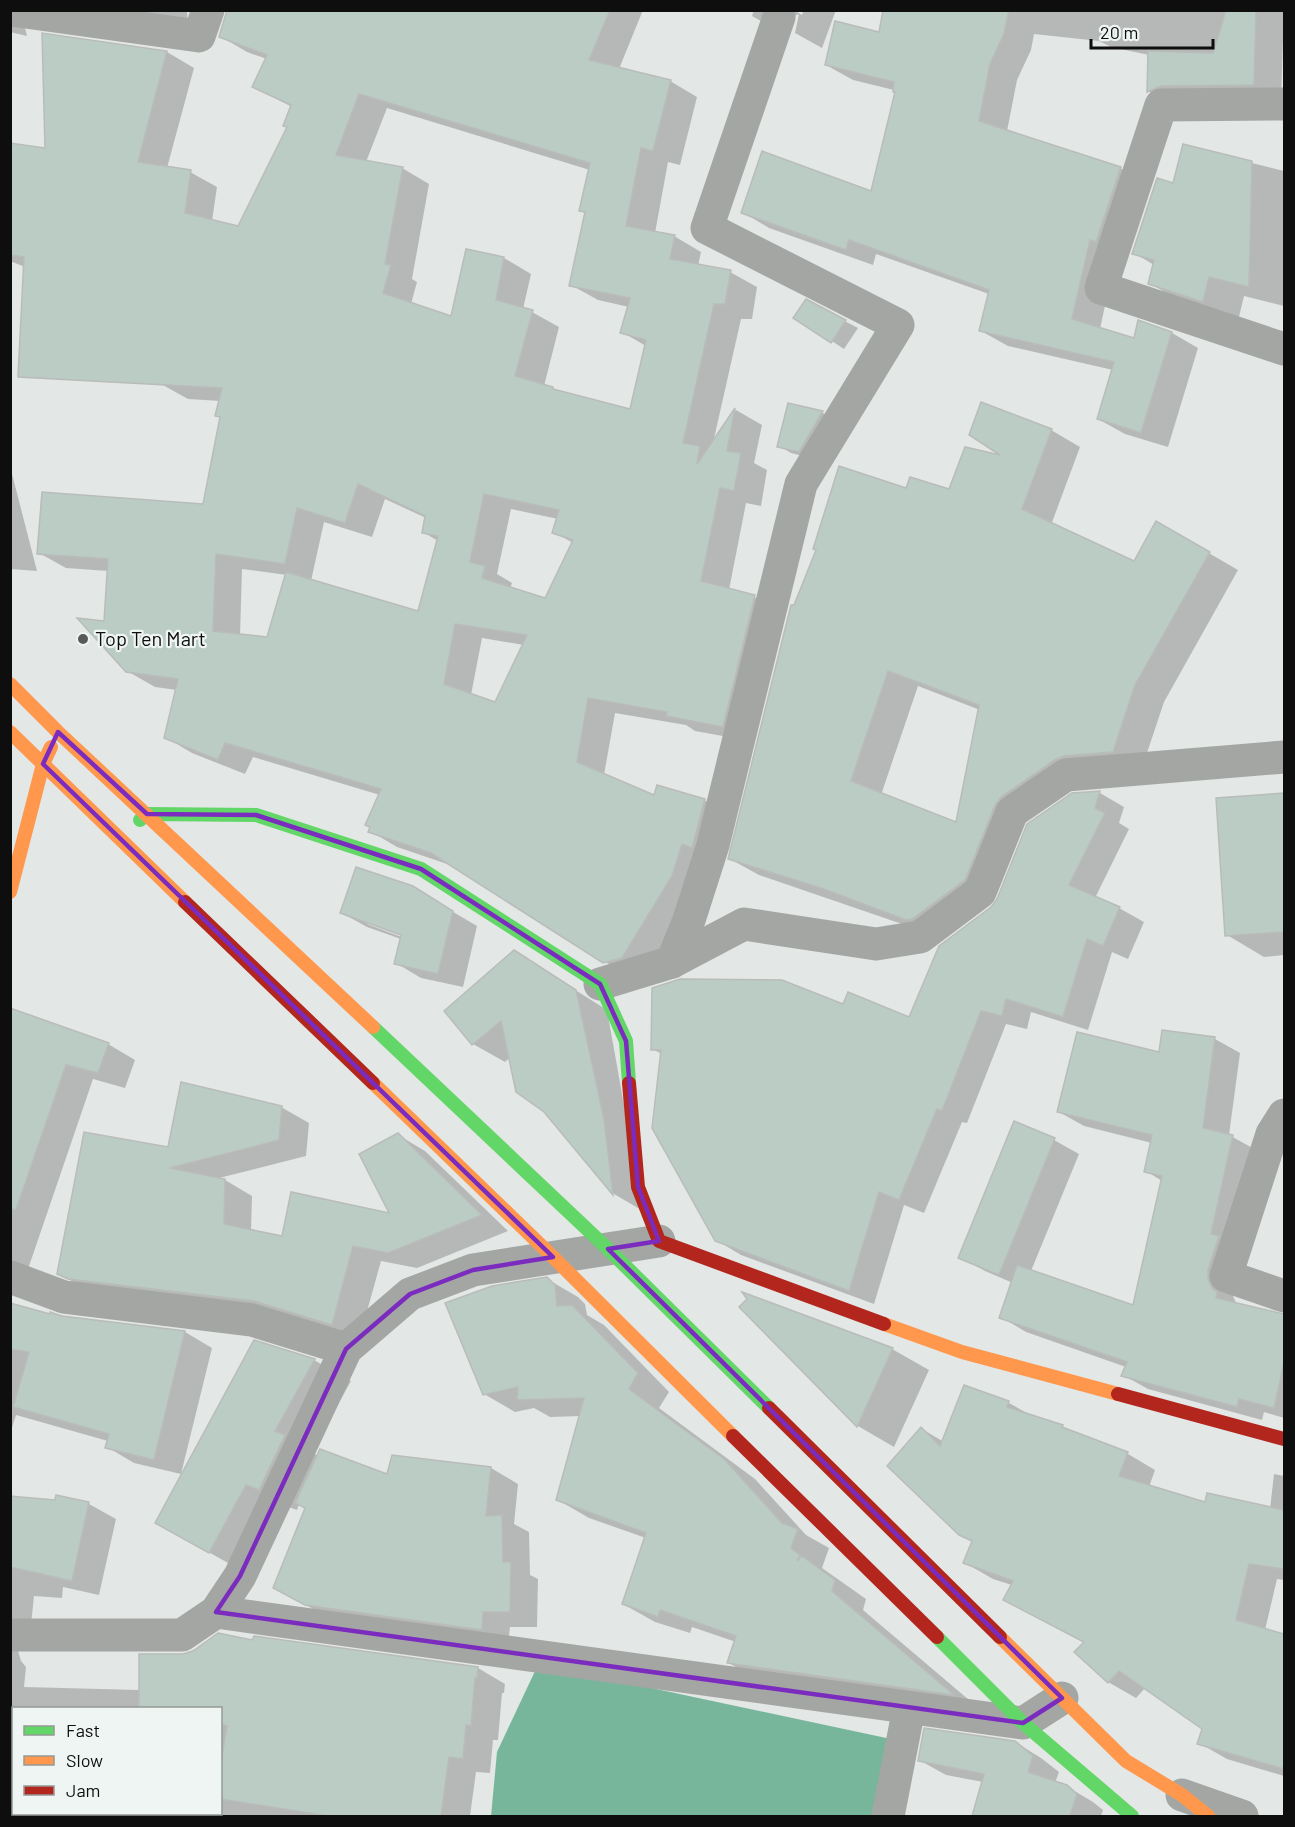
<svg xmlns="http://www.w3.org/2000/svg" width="1295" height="1827" viewBox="0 0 1295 1827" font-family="Barlow,sans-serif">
<rect width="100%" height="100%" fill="#e3e7e5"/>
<polygon fill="#78b69c" points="536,1669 595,1676 891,1739 879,1816 491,1816 497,1752"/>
<g fill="#0003" fill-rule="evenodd">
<polygon points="10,10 25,28 27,36 10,32"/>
<polygon points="53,10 187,10 188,29"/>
<path d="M230 10H643L619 69 670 81 697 97 680 165 668 162 655 233 674 236 701 252 698 266 730 272 757 287 752 319H741L713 443 736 410 762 425 754 463 767 470 761 506 746 503 729 590 754 597 781 612 750 741 695 731 686 725 615 713 604 775 655 797 704 800 731 816 649 972 631 978 453 866 397 847 370 831 380 795 253 757 245 774 192 753 165 737 177 690 155 687 127 671 105 622 108 571 66 568 39 553 204 505 222 418 221 401 188 399 161 384 25 267 10 261V145L46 150 86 41 167 52 194 68 167 168 190 172 217 187 212 221 239 228 289 127 292 107 254 87 267 59 247 52 220 36ZM387 108 590 170 580 210 586 214 571 285 598 300 629 307 622 332 646 346 631 411 560 392 544 386 559 327 532 312 523 309 531 274 504 258 452 318 411 304 417 282 412 279 429 184 402 168 366 162ZM385 499 426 518 423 532 438 541 419 613 311 581 324 522 372 537ZM511 509 558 519 554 532 573 543 546 600 510 589 512 583 497 574ZM242 569 287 575 268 638 240 636ZM482 638 524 645 496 703 471 695Z"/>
<polygon points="754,10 794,10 802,15 803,12 800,10 836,10 822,48 795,33 799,14 792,17 777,30 752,16"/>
<polygon points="885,10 1284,10 1281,100 1175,107 1148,91 1149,55 1111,47 1099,41 1034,34 1031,50 1017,80 1007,131 1120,168 1147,184 1116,254 1100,329 1135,340 1172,333 1198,348 1168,447 1125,434 1098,419 1113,370 1008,346 981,331 989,294 876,254 873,265 769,228 742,212 872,193 897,93 894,90 853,80 826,65 880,33"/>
<polygon points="1184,146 1284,171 1284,306 1244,296 1238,321 1184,303 1149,283 1154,265 1134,253 1174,185"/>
<polygon points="806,301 858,328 844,349 795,317"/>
<polygon points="789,405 823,413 835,420 811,458 791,453 779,446"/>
<path d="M1051 430 1080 447 1051 525 1134 563 1157 523 1238 570 1164 702 1142 768 1094 772 1030 813 937 936 759 875 730 859 794 607 907 490H950L1007 459ZM918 686 980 710 958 824 881 795Z"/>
<polygon points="10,466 37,571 10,569"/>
<polygon points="1100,793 1124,807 1119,823 1129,829 1095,898 1119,908 1144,922 1128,959 1112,952 1088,1030 1031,1012 1027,1029 1006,1024 967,1123 962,1122 924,1213 904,1205 874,1304 741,1255 716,1240 662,1054 652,1049 844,1006 910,1019 1073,795"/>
<polygon points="1284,794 1284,955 1264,957 1227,935 1217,799"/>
<path d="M438 903 477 926 463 987 421 978 396 963 401 939 367 927 342 913ZM367 921 408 936 407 939 367 924Z"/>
<polygon points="515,952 607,1010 643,1211 614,1194 545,1111 510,1057 505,1062 473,1044"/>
<polygon points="10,1010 108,1044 135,1060 125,1088 93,1079 27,1272 10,1280"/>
<polygon points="1215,1039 1240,1053 1229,1135 1258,1151 1233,1286 1233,1296 1237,1305 1284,1316 1284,1418 1264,1412 1262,1420 1148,1389 1123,1375 1126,1367 1026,1332 1001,1317 1013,1283 985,1271 960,1257 1054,1140 1079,1154 1031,1271 1134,1307 1162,1181 1146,1171 1152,1143 1084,1126 1059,1112 1160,1054"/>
<polygon points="281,1107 309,1123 306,1156 215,1179 225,1180 252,1196 251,1231 284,1238 392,1215 398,1135 425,1151 508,1231 417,1268 381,1261 359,1340 86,1289 59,1274 169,1149"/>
<polygon points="547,1279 578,1297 585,1304 587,1315 604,1325 669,1392 659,1408 755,1479 806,1535 829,1548 822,1568 866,1599 863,1610 982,1711 760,1681 729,1663 736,1642 692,1627 690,1633 655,1622 623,1604 646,1538 589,1518 558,1500 581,1416 550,1417 534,1408 515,1412 484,1394"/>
<polygon points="741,1307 892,1349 929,1370 894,1447 858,1426"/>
<polygon points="42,1313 185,1332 212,1348 181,1474 134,1463 107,1447 108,1441 16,1415 10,1434 10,1347"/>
<polygon points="314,1360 351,1381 312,1452 318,1456 388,1476 491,1468 518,1484 514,1524 529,1532 530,1575 538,1579 537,1627 510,1627 508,1644 334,1620 302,1603 307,1509 299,1504 297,1510 283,1505 246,1573 194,1544"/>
<polygon points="965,1387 1009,1403 1034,1417 1062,1426 1074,1433 1128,1454 1155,1470 1149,1487 1206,1504 1270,1509 1274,1474 1284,1476 1284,1580 1277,1579 1265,1630 1284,1635 1284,1776 1227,1759 1199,1743 1203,1729 1145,1688 1136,1698 1108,1682 1085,1643 1005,1600 1012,1585 993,1579 965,1563 973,1541 922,1429 944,1442"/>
<polygon points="10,1498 89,1504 116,1519 99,1595 63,1587 62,1598 34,1596 30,1634 18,1651 21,1661 26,1667 24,1687 140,1690 183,1655 253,1642 478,1668 505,1684 504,1693 502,1693 498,1740 493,1740 490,1773 476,1772 470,1816 92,1816 92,1814 220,1814 220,1708 14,1708 14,1753 10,1780"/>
<polygon points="1015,1742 1041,1758 1059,1772 1055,1783 1066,1786 1093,1802 1103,1810 1101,1816 973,1816 983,1782 946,1775 919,1760"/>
</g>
<g fill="#baccc4" stroke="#b9bcba" stroke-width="1.5" fill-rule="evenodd">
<path d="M227 10H610L589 60 671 80 653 151 641 148 626 226 675 235 670 259 731 270 725 304H714L683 443 700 446 697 464 735 408 727 451 741 453 734 491 720 488 701 581 755 595 723 727 666 716 667 712 588 698 577 762 654 795 657 785 705 799 692 848 682 844 672 876 622 958 603 963 431 853 368 832 370 827 365 825 381 789 225 743 218 760 164 738 178 679 126 672 77 618 104 621 108 559 37 554 42 492 203 504 220 417 215 416 222 388 18 377 24 257 10 255V143L45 148 42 33 167 51 138 162 191 170 185 213 238 226 287 127 283 126 291 105 252 87 267 55 219 37ZM359 94 590 163 579 211 585 212 569 286 630 298 620 333 646 340 630 409 553 389V387L515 376 533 310 496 300 504 257 466 249 451 316 383 293 391 265 385 264 403 167 336 155ZM358 484 425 516 422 533 438 536 418 611 286 572 267 637 213 631 216 554 285 564 297 508 345 523ZM484 494 559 510 552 533 573 540 545 598 482 578 485 566 470 562ZM455 624 527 635 495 702 444 684Z"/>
<polygon points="883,10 1009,10 1004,34 990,64 979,121 1121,167 1096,242 1090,240 1072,319 1134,338 1138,320 1172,332 1141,433 1097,419 1114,362 979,331 989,290 849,240 846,250 741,213 762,151 871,191 895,92 893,92 894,82 825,65 835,21 879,32"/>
<polygon points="1226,10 1256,10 1254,85 1161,86 1147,92 1148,51 1213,53"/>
<polygon points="1183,144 1252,161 1249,287 1209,277 1203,302 1148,284 1154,260 1132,254 1157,178 1173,183"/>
<polygon points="806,299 846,320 831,343 793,318"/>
<path d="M981 402 1052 429 1022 509 1134 561 1156 521 1210 552 1135 685 1113 752 1064 756 1056 759 1001 797 995 805 965 880 912 919 906 920 821 888 728 859 791 605H794L816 550 813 549 839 466 906 488 910 477 949 489 965 447 1000 455 969 435ZM888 671 979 705 956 822 851 781Z"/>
<polygon points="788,403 823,411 799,452 777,447"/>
<polygon points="1100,791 1095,808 1105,813 1069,885 1120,907 1103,946 1087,939 1063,1017 1006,999 1002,1016 981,1011 942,1111 937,1109 899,1200 879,1192 849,1291 715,1241 652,1128 661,1050 651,1050 652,988 680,979 782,980 843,1004 848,992 909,1017 939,946 991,907 997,899 1027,824 1072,793"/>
<polygon points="1284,793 1284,932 1225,936 1216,798"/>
<polygon points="356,867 413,886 453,911 438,974 394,964 401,935 340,913"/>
<polygon points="514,950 576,990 604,1119 613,1195 544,1112 516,1092 501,1021 472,1045 444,1011"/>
<polygon points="10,1008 109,1043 98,1073 66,1065 16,1210 10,1209"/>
<polygon points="1162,1030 1215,1037 1203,1128 1233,1135 1211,1234 1219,1236 1208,1270 1208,1279 1212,1288 1217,1292 1216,1298 1284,1314 1284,1362 1274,1408 1239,1399 1237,1407 1121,1376 1127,1362 999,1318 1017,1265 1133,1305 1162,1176 1144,1172 1152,1135 1057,1112 1077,1032 1159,1052"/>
<polygon points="181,1082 282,1106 279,1140 170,1168 225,1179 224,1224 282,1236 291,1192 389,1213 359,1154 398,1133 482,1215 388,1253 353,1246 332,1325 254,1301 68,1279 57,1274 84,1132 168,1147"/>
<polygon points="1014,1121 1055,1138 999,1275 958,1258"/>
<polygon points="547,1277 555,1285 557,1306 572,1305 638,1373 629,1389 724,1459 782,1523 798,1529 791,1548 800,1555 797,1561 802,1556 835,1580 832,1591 954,1695 727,1663 736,1636 660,1610 658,1617 622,1604 646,1533 556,1500 584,1398 517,1400 518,1387 483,1395 445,1303 492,1286"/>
<polygon points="742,1292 893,1348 857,1427 739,1307 747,1299"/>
<polygon points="10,1303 50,1314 50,1312 62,1316 185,1331 154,1460 105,1448 109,1434 13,1407 29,1352 10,1349"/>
<polygon points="254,1340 315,1359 275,1431 285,1435 259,1490 246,1485 209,1553 155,1523"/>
<polygon points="964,1385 1009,1401 1007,1407 1063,1425 1062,1427 1128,1452 1119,1476 1205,1502 1207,1493 1284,1510 1284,1569 1249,1564 1236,1620 1284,1634 1284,1769 1197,1744 1202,1729 1119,1671 1108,1683 1074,1652 1084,1642 1003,1600 1013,1581 963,1563 972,1541 959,1535 887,1466 921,1427 940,1446"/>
<polygon points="320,1449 387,1474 392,1455 491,1467 486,1516 502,1515 503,1562 511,1562 510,1612 483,1612 482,1630 305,1605 273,1588 305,1508 295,1503"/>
<polygon points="56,1495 89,1502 72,1581 10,1567 10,1496 55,1500"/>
<polygon points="218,1633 252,1640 254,1636 478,1667 477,1678 475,1678 471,1726 466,1725 463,1759 449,1757 441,1816 328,1816 220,1799 220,1767 227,1726 220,1724 220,1708 139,1708 139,1654 183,1654 193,1651"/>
<polygon points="924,1728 1015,1741 1033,1756 1028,1772 1067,1785 1077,1794 1070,1816 972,1816 984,1774 918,1761"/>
</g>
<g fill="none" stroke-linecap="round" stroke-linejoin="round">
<g stroke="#a4a6a4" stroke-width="33">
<polyline points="11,10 199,36 208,10"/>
<polyline points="1284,104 1161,105 1101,288 1284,349"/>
<polyline points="672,962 689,920 713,845 801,484 898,325 707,228 779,17"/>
<polyline points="600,984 672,962 744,924 876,944 920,937 980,892 1012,812 1066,775 1284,757"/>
<polyline points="1284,1115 1272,1134 1226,1276 1284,1296"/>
<polyline points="10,1277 64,1297 252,1320 346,1349"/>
<polyline points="216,1612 1023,1723 1062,1698"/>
<polyline points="10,1635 182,1635 216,1612 240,1576 346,1349 410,1294 473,1270 659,1241"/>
<polyline points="1182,1795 1242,1816"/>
<polyline points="888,1816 909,1708"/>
</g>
<g stroke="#63d668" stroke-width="14">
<polyline points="140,820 147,814 256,815 421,869 600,984 626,1041 629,1083"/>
<polyline points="373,1027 608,1249 769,1408"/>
<polyline points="937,1637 1023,1723 1132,1816"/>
</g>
<g stroke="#ff974d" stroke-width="14">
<polyline points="10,684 58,732 373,1027"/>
<polyline points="10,732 185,902"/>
<polyline points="10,892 43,764 51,747"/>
<polyline points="373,1083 553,1257 733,1436"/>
<polyline points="884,1324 962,1352 1118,1394"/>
<polyline points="1000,1637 1126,1761 1182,1795 1208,1816"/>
</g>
<g stroke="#b3261e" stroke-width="14">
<polyline points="185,902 373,1083"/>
<polyline points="629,1083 638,1187 659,1241 884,1324"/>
<polyline points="1118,1394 1284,1439"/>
<polyline points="769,1408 1000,1637"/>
<polyline points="733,1436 937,1637"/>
</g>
</g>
<path fill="none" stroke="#7b2cbf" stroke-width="4.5" stroke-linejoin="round" d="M58 732 147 814 256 815 421 869 600 984 626 1041 638 1187 659 1241 608 1249 1062 1698 1023 1723 216 1612 240 1576 346 1349 410 1294 473 1270 553 1257 43 764Z"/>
<circle fill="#585a59" stroke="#eff5f2" stroke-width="2" cx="83" cy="639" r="6"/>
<g text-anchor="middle" stroke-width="4.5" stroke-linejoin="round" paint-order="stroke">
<g font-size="20" fill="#0d0e0d" stroke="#eff5f2" text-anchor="start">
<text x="95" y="646">Top Ten Mart</text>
</g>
</g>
<rect width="1295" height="1827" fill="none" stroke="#0d0e0d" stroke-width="24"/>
<rect x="12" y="1707" width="210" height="108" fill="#eff5f2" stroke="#959996" stroke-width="1.5"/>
<rect x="24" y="1726" width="30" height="9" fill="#63d668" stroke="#959996" stroke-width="1.5"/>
<text x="66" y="1737" font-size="18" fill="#0d0e0d">Fast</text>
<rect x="24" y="1756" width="30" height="9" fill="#ff974d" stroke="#959996" stroke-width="1.5"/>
<text x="66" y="1767" font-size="18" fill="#0d0e0d">Slow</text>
<rect x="24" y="1786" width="30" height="9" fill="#b3261e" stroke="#959996" stroke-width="1.5"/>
<text x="66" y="1797" font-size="18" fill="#0d0e0d">Jam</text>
<path d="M1091 39v9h122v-9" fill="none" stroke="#0d0e0d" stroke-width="3"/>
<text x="1100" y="39" font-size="18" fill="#0d0e0d" stroke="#eff5f2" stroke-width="4.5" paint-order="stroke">20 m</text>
</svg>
